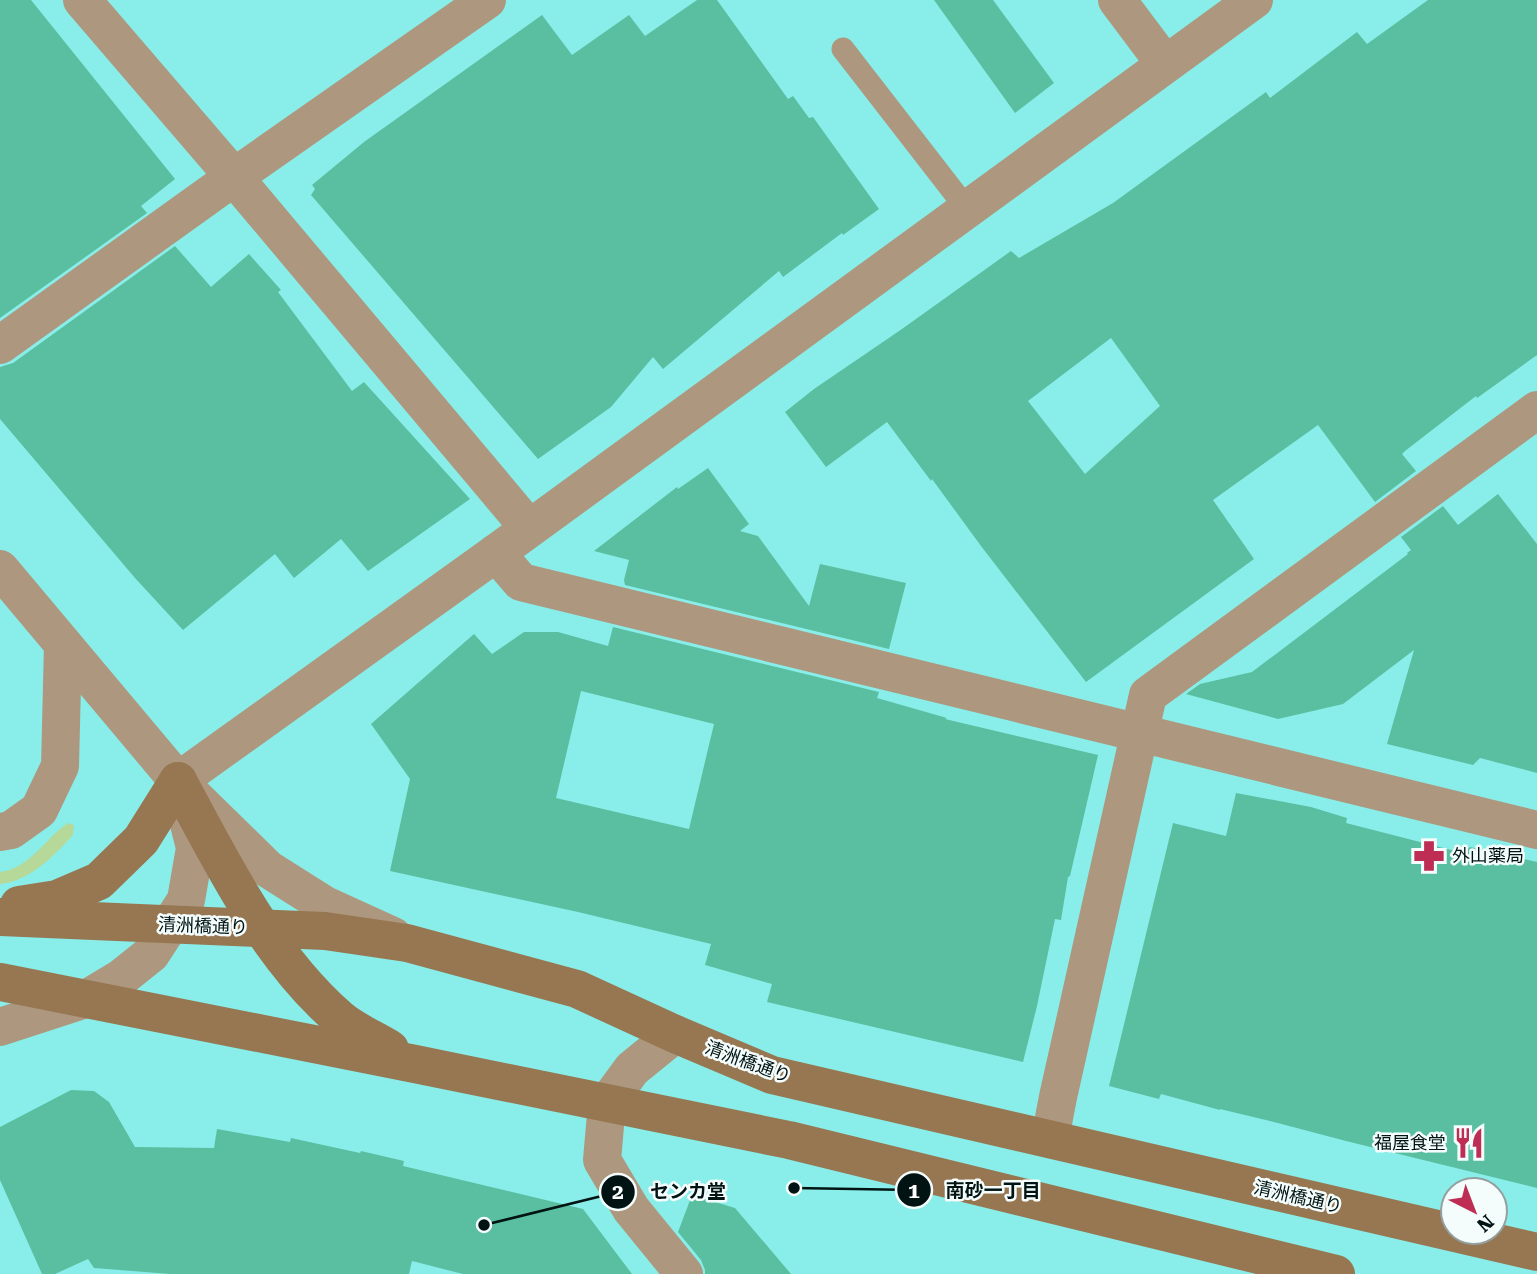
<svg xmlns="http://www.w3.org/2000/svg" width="1537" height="1274" viewBox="0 0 1537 1274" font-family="'Roboto Serif','Noto Sans JP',serif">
<rect width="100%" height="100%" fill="#89eee9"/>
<path fill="#b6d899" d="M68 823 72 824 74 826 73 835C54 856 30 881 0 884V872C31 868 44 839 68 823Z"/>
<g fill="#59bfa0" fill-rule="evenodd">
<polygon points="0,0 31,0 175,179 141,206 147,213 0,318"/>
<polygon points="697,0 717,0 788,99 793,96 809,118 813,117 879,209 843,235 842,233 783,277 779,271 663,369 653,357 611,407 538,459 311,195 315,189 312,185 364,142 542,15 572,55 629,15 645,36"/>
<polygon points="934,0 993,0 1054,83 1015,113"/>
<path d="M1428 0H1537V355L1477 398 1476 396 1405 451 1402 454 1416 471 1375 502 1318 425 1213 500 1254 559 1086 682 981 546 932 479 931 481 887 422 826 467 785 412 814 389 902 329 1011 251 1019 258 1113 203 1266 92 1270 98 1357 32 1367 44ZM1111 338 1160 406 1085 474 1028 401Z"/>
<polygon points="175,246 211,287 249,254 281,290 278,292 352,391 364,382 470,499 368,571 341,539 294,578 275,554 183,630 135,578 0,419 0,367 13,363"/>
<polygon points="708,468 749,524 740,531 758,536 809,606 820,564 906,583 889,649 625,585 624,580 629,560 594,551 677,487 678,489"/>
<polygon points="1498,494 1537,544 1537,773 1480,758 1473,765 1387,744 1414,650 1343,704 1278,719 1186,694 1200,684 1252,672 1408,554 1407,553 1411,550 1401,537 1443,506 1458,525"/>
<path d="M613 627 879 692 877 698 947 718 945 719 1098 755 1070 876 1068 877 1061 920 1055 919 1037 1006 1023 1062 767 1002 772 984 705 965 711 944 578 912 390 871 410 779 371 724 474 634 492 654 524 632H558L608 646ZM581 691 714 724 689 829 556 798Z"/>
<polygon points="1236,793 1311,807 1347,818 1346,823 1463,853 1470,847 1537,862 1537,1188 1346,1141 1274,1122 1220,1109 1220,1110 1161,1094 1159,1099 1109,1086 1173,823 1226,836"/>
<polygon points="71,1090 94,1091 109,1102 135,1147 214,1148 217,1129 290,1142 291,1138 360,1153 361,1151 404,1161 403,1166 583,1209 632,1274 463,1274 412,1261 409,1274 170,1274 94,1268 88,1259 55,1274 42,1274 0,1180 0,1127"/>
<polygon points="692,1195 735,1208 791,1274 705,1274 705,1270 701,1260 678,1232"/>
</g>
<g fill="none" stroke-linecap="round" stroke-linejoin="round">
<polyline stroke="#ad987f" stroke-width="23" points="843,49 967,209"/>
<g stroke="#ad987f" stroke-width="38">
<polyline points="82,0 234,177 529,528"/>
<polyline points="1117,0 1165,64"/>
<polyline points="0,345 234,177 487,0"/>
<polyline points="496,553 521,582 1537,830"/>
<polyline points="178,781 496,553 1254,0"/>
<polyline points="0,832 11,830 39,810 60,766 63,644"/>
<polyline points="0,1027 86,999"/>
<polyline points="675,1034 632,1069 607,1103 602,1160 631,1209 684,1274"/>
<polyline points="1050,1139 1058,1097 1148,695 1537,410"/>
</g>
<g stroke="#ad987f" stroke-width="38">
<polyline points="0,569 178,781 268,869 325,905 393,936"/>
<polyline points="86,999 121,978 151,954 186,900 195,848 183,800"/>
</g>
<g stroke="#977752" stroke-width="38">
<path d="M178 781C222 863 268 957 340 1019 354 1031 374 1039 390 1049"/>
<polyline points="19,905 57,899 99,881 141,840 178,781"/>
<polyline points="0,917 325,931 407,943 577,989 675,1034 772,1075 1537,1252"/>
<polyline points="0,982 415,1064 789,1140 1336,1274"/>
</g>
</g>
<defs>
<symbol id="pharmacy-bare" viewBox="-9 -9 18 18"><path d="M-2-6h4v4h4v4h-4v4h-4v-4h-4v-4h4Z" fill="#be2e54" stroke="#f4fdfc" stroke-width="2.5" paint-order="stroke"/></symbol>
<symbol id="restaurant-bare" viewBox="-9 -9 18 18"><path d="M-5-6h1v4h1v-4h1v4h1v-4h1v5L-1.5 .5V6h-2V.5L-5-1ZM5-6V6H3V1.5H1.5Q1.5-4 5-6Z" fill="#be2e54" stroke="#f4fdfc" stroke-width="2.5" paint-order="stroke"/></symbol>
</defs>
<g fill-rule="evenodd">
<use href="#pharmacy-bare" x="1407" y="834" width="44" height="44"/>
<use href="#restaurant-bare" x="1447" y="1121" width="44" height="44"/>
</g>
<g text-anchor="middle" stroke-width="5" stroke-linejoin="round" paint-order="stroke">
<g font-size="18" fill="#011413" stroke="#f4fdfc" text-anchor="start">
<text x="1452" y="862">外山薬局</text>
<text x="1446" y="1149" text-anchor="end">福屋食堂</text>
</g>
<g font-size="18" fill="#011413" stroke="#f4fdfc">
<text transform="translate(203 926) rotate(2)" y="6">清洲橋通り</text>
<text transform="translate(748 1062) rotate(20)" y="6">清洲橋通り</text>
<text transform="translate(1298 1197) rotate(13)" y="6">清洲橋通り</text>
</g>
</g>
<path fill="none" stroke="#011413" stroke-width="2.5" d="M794 1188L914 1190M484 1225L618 1192"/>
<g fill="#011413" stroke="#f4fdfc" stroke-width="2.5">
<circle cx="794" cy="1188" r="7"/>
<circle cx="484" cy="1225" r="7"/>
<circle cx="914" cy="1190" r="18"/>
<circle cx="618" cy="1192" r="18"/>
</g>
<g font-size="21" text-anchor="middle" font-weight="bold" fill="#fff">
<text x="914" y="1198">1</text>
<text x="618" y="1199">2</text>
</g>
<g font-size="19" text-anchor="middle" font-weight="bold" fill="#011413" stroke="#f4fdfc" stroke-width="5" stroke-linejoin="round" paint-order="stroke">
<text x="993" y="1197">南砂一丁目</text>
<text x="688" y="1198">センカ堂</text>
</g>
<g transform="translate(1474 1211) rotate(138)"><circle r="33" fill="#f4fdfc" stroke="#93a09f" stroke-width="2"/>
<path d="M0-5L12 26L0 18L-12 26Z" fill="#be2e54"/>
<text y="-10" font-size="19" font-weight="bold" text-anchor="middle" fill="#011413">N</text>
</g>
</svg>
